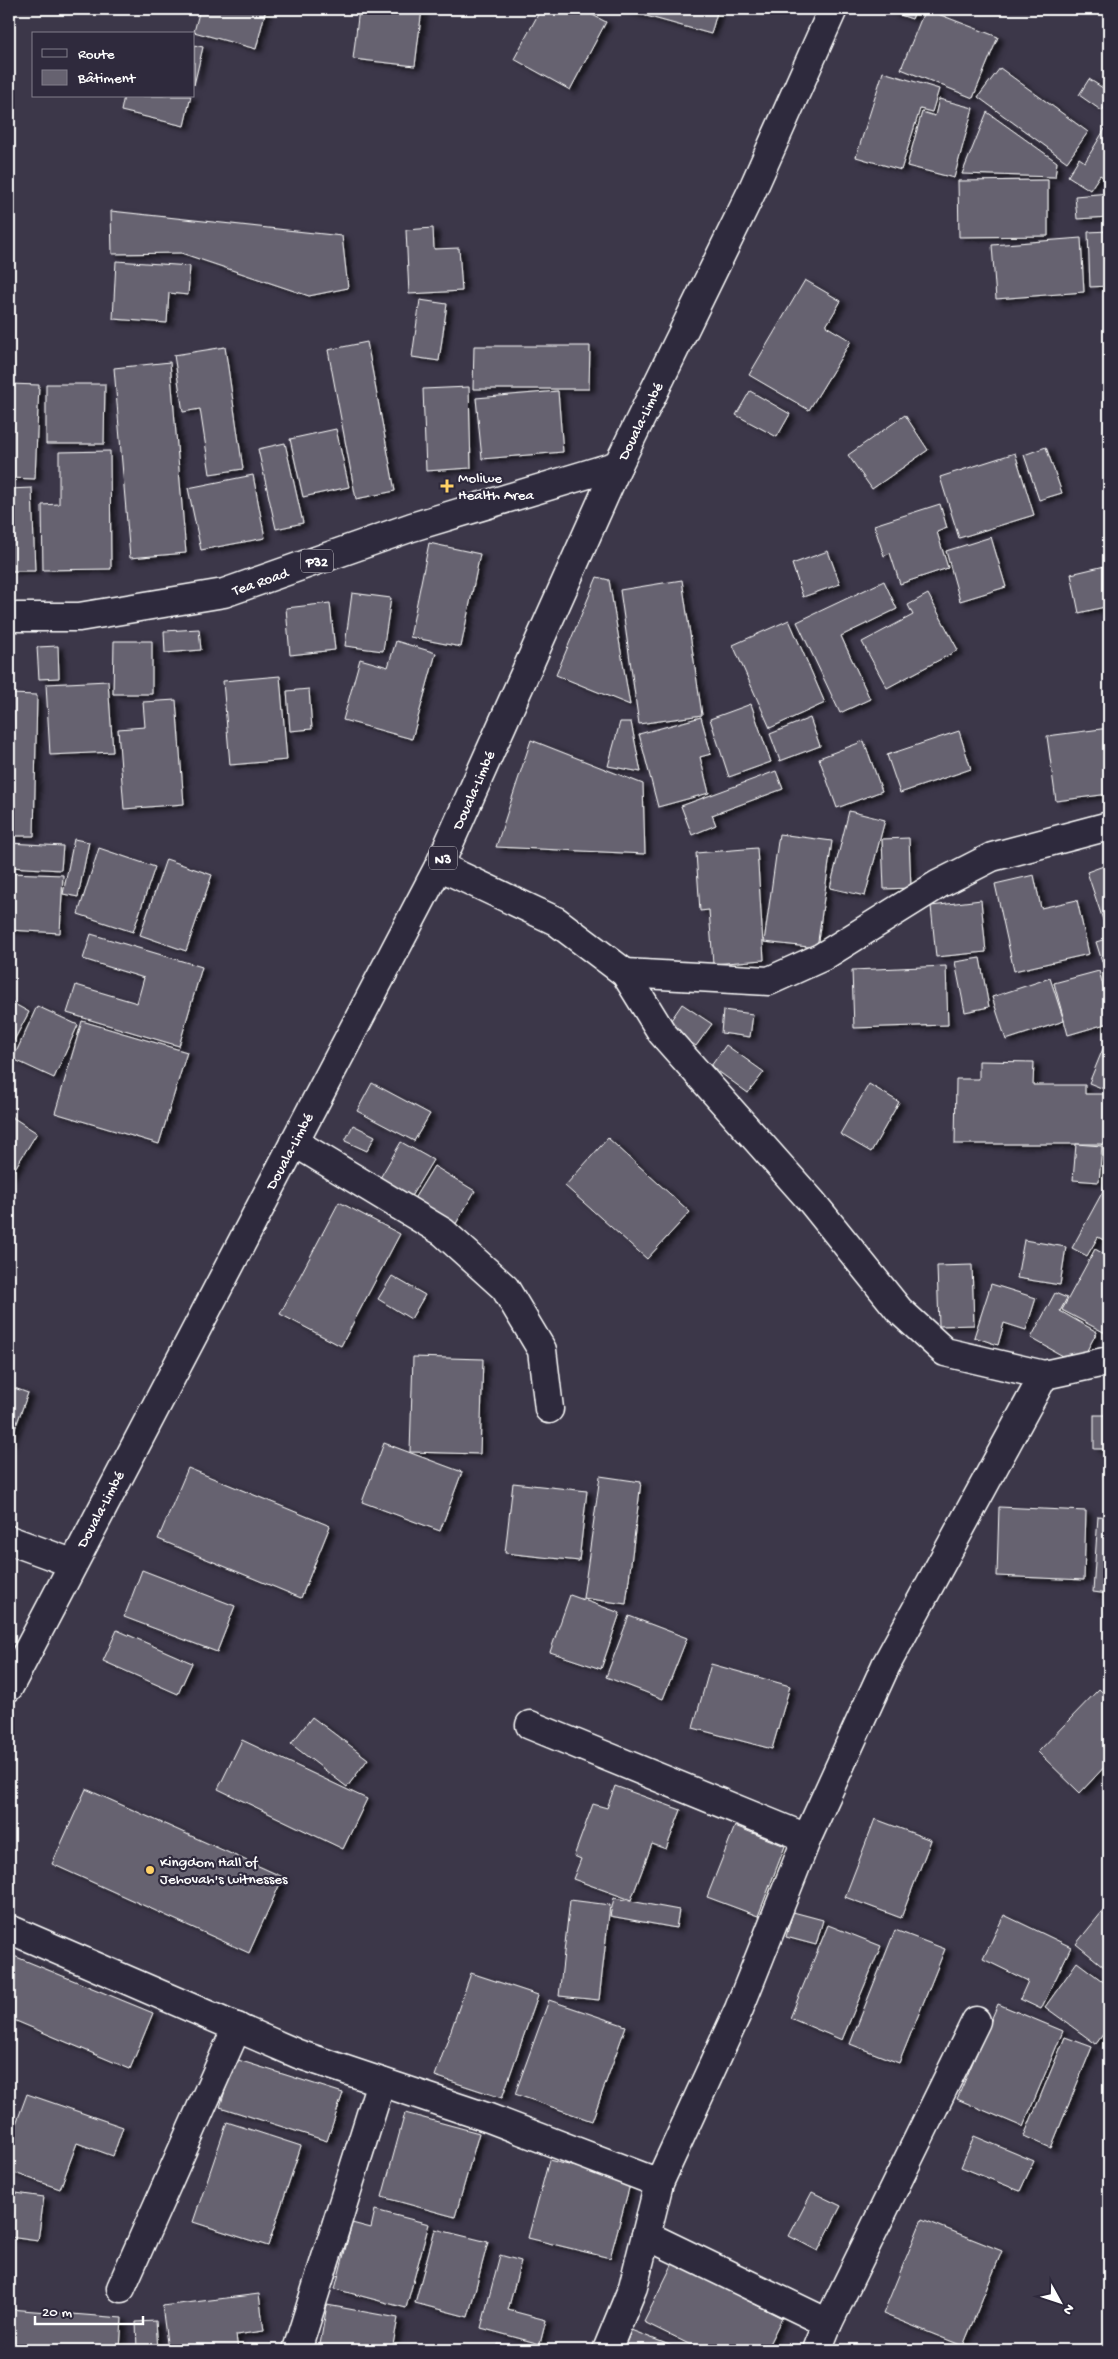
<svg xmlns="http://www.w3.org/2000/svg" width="1118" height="2359" viewBox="0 0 1118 2359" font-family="'Gochi Hand',sans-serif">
<defs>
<filter id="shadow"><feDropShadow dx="5.5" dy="3" stdDeviation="2.5" flood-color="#0009"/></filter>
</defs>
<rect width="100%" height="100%" fill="#3c3749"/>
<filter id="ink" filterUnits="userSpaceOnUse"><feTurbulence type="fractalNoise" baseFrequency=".02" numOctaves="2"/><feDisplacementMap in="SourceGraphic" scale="10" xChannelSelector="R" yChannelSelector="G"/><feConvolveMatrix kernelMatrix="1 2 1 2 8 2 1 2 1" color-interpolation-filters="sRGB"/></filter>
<g filter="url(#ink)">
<g fill="#666270" stroke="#fff" filter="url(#shadow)">
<polygon points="200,9 266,9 256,49 194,32"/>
<polygon points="359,9 422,9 415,66 353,59"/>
<polygon points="541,9 581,9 606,22 570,90 514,59"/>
<polygon points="621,9 718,9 711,34"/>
<polygon points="883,9 916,9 912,19"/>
<polygon points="925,9 998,37 973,98 901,69"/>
<polygon points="194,45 203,47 194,85"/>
<polygon points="1000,68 1088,132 1067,162 978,97"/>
<polygon points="883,72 939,89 932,112 920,109 901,170 856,157"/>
<polygon points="1089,79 1109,92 1109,100 1102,111 1079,95"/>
<polygon points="124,96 191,96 184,126 121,111"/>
<polygon points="939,99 973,108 954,178 907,166 922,112 935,116"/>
<polygon points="987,112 1057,162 1055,177 962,174"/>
<polygon points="1109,122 1109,181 1100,175 1090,190 1068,176 1079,158 1085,162"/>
<polygon points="1048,180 1048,236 959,237 958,181"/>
<polygon points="1109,193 1109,217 1077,219 1075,196"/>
<polygon points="111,211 342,236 348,288 309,296 181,253 112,254"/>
<polygon points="433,228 434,249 459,248 462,291 409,294 406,230"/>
<polygon points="1109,231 1109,286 1090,287 1088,232"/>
<polygon points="1081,238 1084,292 996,299 992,245"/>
<polygon points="116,261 190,266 188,295 169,293 167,323 113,319"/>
<polygon points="805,280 841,301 826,326 851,341 809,410 749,375"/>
<polygon points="420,300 447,304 439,361 412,357"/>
<polygon points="367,342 395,491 356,499 328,350"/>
<polygon points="474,346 590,346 589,389 473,389"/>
<polygon points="225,347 243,469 210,474 200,409 183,412 174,355"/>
<polygon points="170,362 186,553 130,558 114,368"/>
<polygon points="9,384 39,385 35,479 9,478"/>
<polygon points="46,384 105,384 104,444 46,444"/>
<polygon points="469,387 471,468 426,471 423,389"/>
<polygon points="558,391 563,452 482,459 476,398"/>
<polygon points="750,391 790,414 777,437 736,415"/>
<polygon points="905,415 928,450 872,489 848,455"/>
<polygon points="336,429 349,487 303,497 290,439"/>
<polygon points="285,443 303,523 276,529 258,449"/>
<polygon points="1046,447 1062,493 1039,500 1024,455"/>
<polygon points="110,451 111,569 43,570 42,505 59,504 59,452"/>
<polygon points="1015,453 1034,515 959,538 940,477"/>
<polygon points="253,475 265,538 201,550 188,488"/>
<polygon points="32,488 35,571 9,571 9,489"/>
<polygon points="940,504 947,528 937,532 948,568 900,584 890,553 884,556 874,525"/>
<polygon points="991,537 1006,587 960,601 946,551"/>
<polygon points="429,543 480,554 461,647 410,637"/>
<polygon points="828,551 840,584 803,597 792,564"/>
<polygon points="1109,565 1109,606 1079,613 1071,574"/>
<polygon points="597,577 609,580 630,705 556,675"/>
<polygon points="682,580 702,715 639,724 620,590"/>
<polygon points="884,581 897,609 841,636 870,699 840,713 797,622"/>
<polygon points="352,593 391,598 383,651 345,646"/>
<polygon points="928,594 958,650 887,688 862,642 913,615 908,605"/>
<polygon points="330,603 335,650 290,655 286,608"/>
<polygon points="789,620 825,703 770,728 733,645"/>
<polygon points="199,629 201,650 165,653 164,631"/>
<polygon points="114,641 152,641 152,694 113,694"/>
<polygon points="396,641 436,653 412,739 343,720 360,659 388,667"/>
<polygon points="58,646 59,678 39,679 37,647"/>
<polygon points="280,676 287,760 230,765 223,681"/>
<polygon points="108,681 113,752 50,755 46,684"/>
<polygon points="309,689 312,729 290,731 287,691"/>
<polygon points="9,694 37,695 34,836 9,836"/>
<polygon points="176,700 184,804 124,809 118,729 145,727 143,702"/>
<polygon points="751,704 771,762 729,777 710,719"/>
<polygon points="701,717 711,754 700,757 709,793 658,807 639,734"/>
<polygon points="810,718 820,746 780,761 770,734"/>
<polygon points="620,722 631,722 641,772 608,766"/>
<polygon points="1109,728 1109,794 1056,801 1047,736"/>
<polygon points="959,731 971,769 900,793 887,755"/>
<polygon points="531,740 643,784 645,854 496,847"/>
<polygon points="864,741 882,791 837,808 819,758"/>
<polygon points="776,771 783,789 712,815 716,825 692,835 681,806"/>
<polygon points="849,811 885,820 865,896 830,888"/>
<polygon points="779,834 832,841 817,948 764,942"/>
<polygon points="909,838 911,888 884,889 882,839"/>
<polygon points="74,839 89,842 78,897 63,894"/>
<polygon points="9,843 63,846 61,870 9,867"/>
<polygon points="99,848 155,867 133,932 78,914"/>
<polygon points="757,848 764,960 713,964 709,910 700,911 696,853"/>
<polygon points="166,859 212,875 186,951 140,935"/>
<polygon points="1109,864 1109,932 1107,932 1087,872"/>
<polygon points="9,873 63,875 60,933 9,930"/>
<polygon points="1034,875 1041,908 1077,900 1089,954 1014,971 995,884"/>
<polygon points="981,900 986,952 936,957 931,906"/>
<polygon points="91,934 202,967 179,1046 67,1013 76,985 137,1003 144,978 83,959"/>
<polygon points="1109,938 1109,973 1106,974 1096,942"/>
<polygon points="980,958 989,1007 965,1012 955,962"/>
<polygon points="946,966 948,1025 854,1028 852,970"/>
<polygon points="1099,971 1109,1007 1109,1023 1068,1035 1054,983"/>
<polygon points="1050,978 1064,1021 1006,1040 992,997"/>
<polygon points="9,1001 29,1012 9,1050"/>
<polygon points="682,1004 712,1024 696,1046 667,1026"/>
<polygon points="37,1006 78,1025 54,1078 13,1059"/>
<polygon points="723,1010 753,1014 750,1037 721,1033"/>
<polygon points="82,1021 187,1052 159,1144 55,1113"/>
<polygon points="1109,1034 1109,1091 1089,1083"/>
<polygon points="726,1045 764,1072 748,1093 711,1066"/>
<polygon points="979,1061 1034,1062 1033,1085 1085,1085 1085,1094 1109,1094 1109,1144 955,1144 956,1079 979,1079"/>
<polygon points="372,1083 430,1114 414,1141 357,1111"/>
<polygon points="869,1084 899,1102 871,1152 840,1134"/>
<polygon points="9,1115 37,1133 9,1178"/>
<polygon points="353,1125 375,1136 367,1151 345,1141"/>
<polygon points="608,1138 690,1212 647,1259 565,1186"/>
<polygon points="401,1142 433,1160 407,1203 376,1185"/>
<polygon points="1076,1144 1102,1146 1099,1182 1073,1180"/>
<polygon points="434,1166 475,1191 454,1227 412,1202"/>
<polygon points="1109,1180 1109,1243 1098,1237 1087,1256 1072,1248"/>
<polygon points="339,1202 400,1234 341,1346 280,1314"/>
<polygon points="1024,1240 1066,1247 1060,1285 1017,1278"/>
<polygon points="1095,1249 1109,1257 1109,1335 1062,1310"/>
<polygon points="972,1265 974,1325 939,1326 937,1266"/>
<polygon points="392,1276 425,1295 411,1319 378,1299"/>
<polygon points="991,1284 1036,1298 1026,1330 1004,1323 998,1345 974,1337"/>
<polygon points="1055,1293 1067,1298 1060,1311 1097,1332 1079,1365 1031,1338"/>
<polygon points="413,1357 483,1359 480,1454 410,1452"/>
<polygon points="9,1386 28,1393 9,1445"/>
<rect x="1094" y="1415" width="15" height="34"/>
<polygon points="384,1443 462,1472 440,1531 362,1502"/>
<polygon points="188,1468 330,1526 301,1598 158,1539"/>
<polygon points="600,1476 641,1482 626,1604 583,1598"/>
<polygon points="513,1483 587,1491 579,1561 505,1553"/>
<polygon points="999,1507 1086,1511 1084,1580 997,1576"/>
<polygon points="1098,1516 1109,1517 1109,1594 1093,1592"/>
<polygon points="142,1570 235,1606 217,1652 124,1617"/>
<polygon points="570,1595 620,1613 601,1669 550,1652"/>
<polygon points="629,1616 687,1638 663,1699 606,1677"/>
<polygon points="117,1630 192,1663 178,1694 103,1661"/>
<polygon points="711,1664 790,1686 772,1749 693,1728"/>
<polygon points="1099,1689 1109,1698 1109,1762 1080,1793 1038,1752"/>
<polygon points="312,1717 368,1759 347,1787 291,1744"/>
<polygon points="242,1740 367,1799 343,1849 218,1789"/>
<polygon points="615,1786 681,1810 666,1849 652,1844 631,1900 573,1879 581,1859 574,1856 593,1804 607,1808"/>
<polygon points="86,1789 283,1877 249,1953 52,1864"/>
<polygon points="875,1819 931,1840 901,1918 845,1897"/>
<polygon points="735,1826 785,1846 758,1916 707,1897"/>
<polygon points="614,1898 679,1910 676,1928 610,1916"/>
<polygon points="570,1900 610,1905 599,2000 559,1996"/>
<polygon points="1106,1907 1109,1910 1109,1971 1076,1944"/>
<polygon points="793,1912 823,1920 816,1945 786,1937"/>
<polygon points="1004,1915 1071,1947 1041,2009 1020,1999 1028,1981 983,1959"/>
<polygon points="828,1925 881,1946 842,2040 790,2018"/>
<polygon points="895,1930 945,1949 899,2063 850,2044"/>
<polygon points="9,1954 153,2013 130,2069 9,2018"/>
<polygon points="1077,1962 1109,1986 1109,2026 1096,2044 1045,2007"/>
<polygon points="471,1973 538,1995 502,2098 435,2076"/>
<polygon points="549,2000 626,2026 592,2121 515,2094"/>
<polygon points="998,2004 1063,2031 1023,2127 957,2099"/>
<polygon points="1065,2037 1092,2047 1051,2148 1024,2136"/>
<polygon points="235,2059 343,2093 327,2141 220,2107"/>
<polygon points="27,2094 123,2127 113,2156 77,2143 60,2189 9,2171 9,2143"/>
<polygon points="405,2113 479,2133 455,2217 382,2197"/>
<polygon points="227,2122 301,2146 268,2246 193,2222"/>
<polygon points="974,2136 1034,2161 1020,2191 961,2167"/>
<polygon points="549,2160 631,2181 610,2258 528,2238"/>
<polygon points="9,2192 44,2197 38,2241 9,2237"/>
<polygon points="812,2192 841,2206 818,2251 789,2236"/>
<polygon points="375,2210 429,2224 406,2308 335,2289 352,2223 371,2228"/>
<polygon points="922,2219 1002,2251 963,2346 883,2314"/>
<polygon points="435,2229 488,2242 468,2317 415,2303"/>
<polygon points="500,2255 521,2261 508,2310 546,2320 540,2344 481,2328"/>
<polygon points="673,2263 782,2318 766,2350 701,2350 644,2322"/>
<polygon points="259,2294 264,2331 236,2335 238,2350 168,2350 162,2306"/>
<polygon points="327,2305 398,2318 392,2350 319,2350"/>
<polygon points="9,2309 122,2318 120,2350 9,2350"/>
<polygon points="156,2321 158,2350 137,2350 136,2322"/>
<polygon points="631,2330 682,2350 629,2350 624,2348"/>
<polygon points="498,2344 524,2350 496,2350"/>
</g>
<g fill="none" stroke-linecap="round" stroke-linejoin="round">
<defs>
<g id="minor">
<polyline points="439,866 556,921 625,973 662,1033 812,1202 899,1310 945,1352 1044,1375 1109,1361"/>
<polyline points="625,973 769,981 822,957 939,884 992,857 1109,826"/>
<polyline points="294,1142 443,1232 505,1288 542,1350 549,1409"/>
<polyline points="9,1540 72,1563"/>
<polyline points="530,1725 807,1838"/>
<polyline points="9,1929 298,2054 489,2118 659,2183"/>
<polyline points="646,2235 828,2323"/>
<polyline points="121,2288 237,2027"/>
<polyline points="297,2350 381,2082"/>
<polyline points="607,2350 633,2287 659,2183 739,2009 807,1838 886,1665 1044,1375"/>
<polyline points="817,2350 828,2323 976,2021"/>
</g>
<polyline id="primary" points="9,617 79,617 224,593 412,527 618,465"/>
<polyline id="trunk" points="9,1687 439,866 618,465 751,193 833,9"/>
</defs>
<use href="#minor" stroke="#fff" stroke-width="31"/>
<use href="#primary" stroke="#fff" stroke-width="31"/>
<use href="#trunk" stroke="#fff" stroke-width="31"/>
<use href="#minor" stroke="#2f2a3d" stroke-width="28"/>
<use href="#primary" stroke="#2f2a3d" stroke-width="28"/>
<use href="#trunk" stroke="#2f2a3d" stroke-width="28"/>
</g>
</g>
<g fill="#ffd166" stroke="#2f2a3d" stroke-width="2">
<path d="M444.5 478.5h5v5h5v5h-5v5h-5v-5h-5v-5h5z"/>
<circle cx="150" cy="1870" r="5"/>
</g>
<g text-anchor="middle" stroke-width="4.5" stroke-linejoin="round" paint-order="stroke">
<g fill="#2f2a3d" stroke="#c1bfc5" stroke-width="1">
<rect x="301" y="549.5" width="32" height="23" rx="4"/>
<rect x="429" y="846.5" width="28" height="23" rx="4"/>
</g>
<g font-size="14" font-weight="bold" fill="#fff">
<text x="317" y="566">P32</text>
<text x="443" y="863">N3</text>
</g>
<g font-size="15" fill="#fff" stroke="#2f2a3d">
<text transform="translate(640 421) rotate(-64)" y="5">Douala-Limbé</text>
<text transform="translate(260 581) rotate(-19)" y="5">Tea Road</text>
<text transform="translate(473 790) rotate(-66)" y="5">Douala-Limbé</text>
<text transform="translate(289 1151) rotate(-62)" y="5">Douala-Limbé</text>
<text transform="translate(100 1509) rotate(-62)" y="5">Douala-Limbé</text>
</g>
<g font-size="15" fill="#fff" stroke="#2f2a3d" text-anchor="start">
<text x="458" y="482">Moliwe<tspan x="458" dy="17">Health Area</tspan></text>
<text x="160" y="1866">Kingdom Hall of<tspan x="160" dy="17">Jehovah's witnesses</tspan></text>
</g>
</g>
<rect width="1118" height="2359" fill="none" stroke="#2f2a3d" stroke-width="30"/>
<rect x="15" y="15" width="1088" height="2329" fill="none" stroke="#fff" stroke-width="2" filter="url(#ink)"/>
<rect x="32" y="32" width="162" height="65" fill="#2f2a3d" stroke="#827f8b"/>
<rect x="42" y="49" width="25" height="8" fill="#2f2a3d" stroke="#827f8b"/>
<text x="78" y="58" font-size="15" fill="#ffffff">Route</text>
<rect x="42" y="70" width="25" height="15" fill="#666270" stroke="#827f8b"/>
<text x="78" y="82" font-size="15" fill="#ffffff">Bâtiment</text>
<g transform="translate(1060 2302) rotate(130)" stroke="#2f2a3d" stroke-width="4" paint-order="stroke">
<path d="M0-4L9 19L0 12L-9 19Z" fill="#ffffff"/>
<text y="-8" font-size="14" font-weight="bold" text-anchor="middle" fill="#ffffff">N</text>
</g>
<path d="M35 2316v8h108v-8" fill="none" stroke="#ffffff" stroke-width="2.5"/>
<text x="42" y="2316" font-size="15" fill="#ffffff" stroke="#2f2a3d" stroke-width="4" paint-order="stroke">20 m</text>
</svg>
